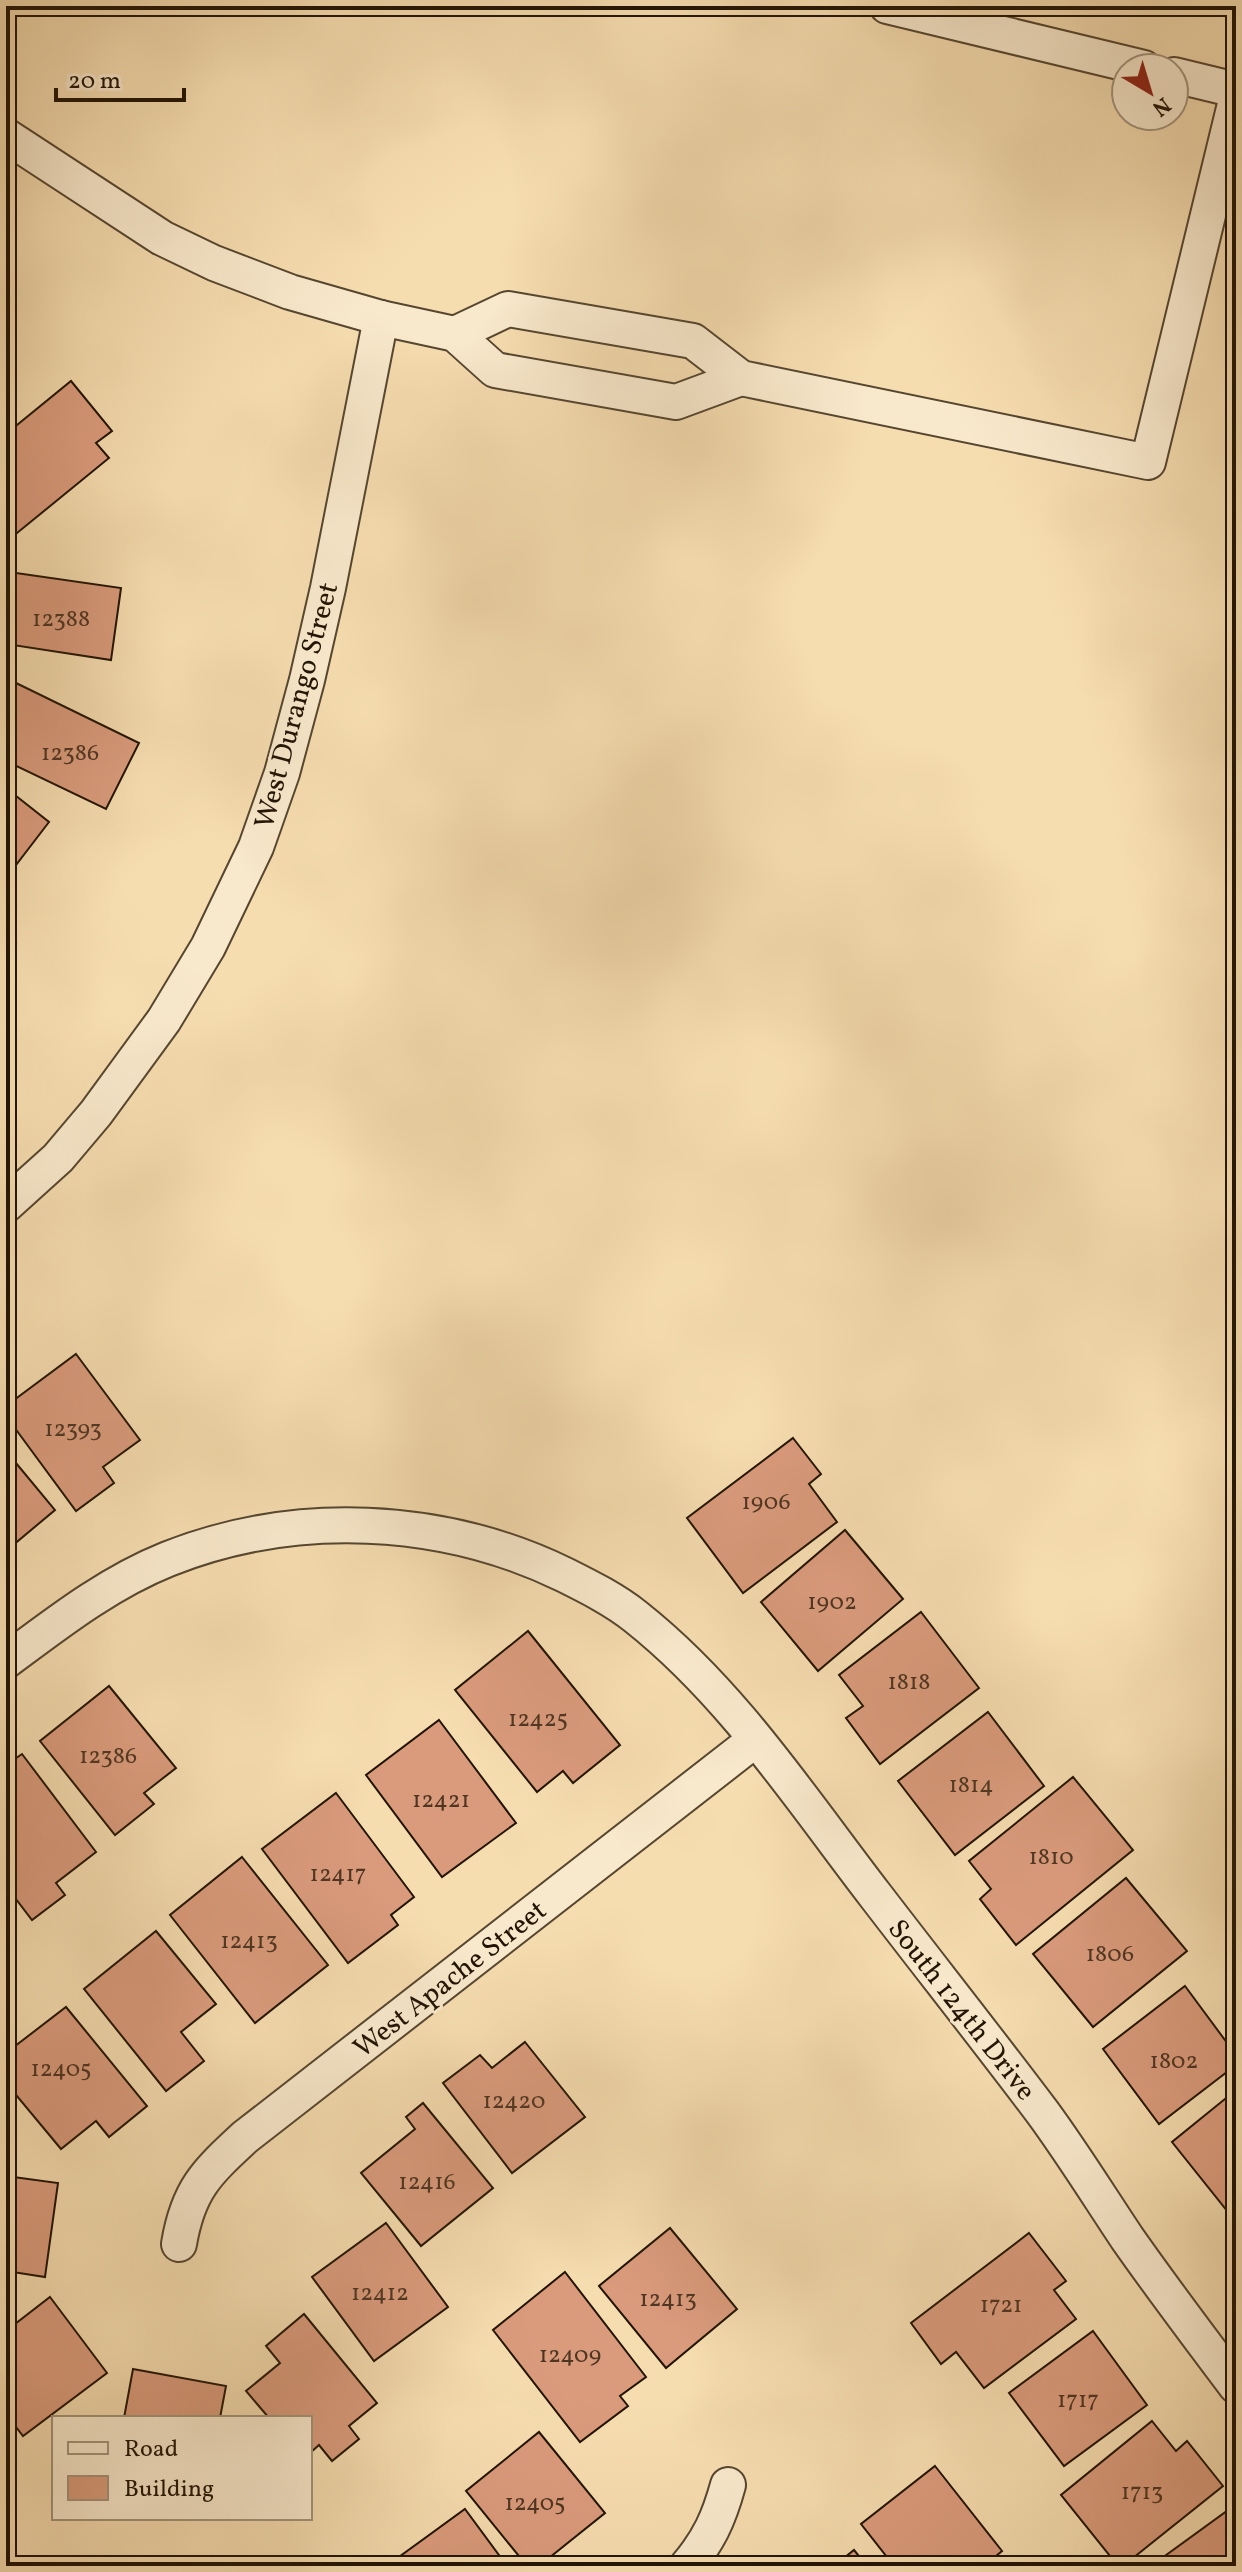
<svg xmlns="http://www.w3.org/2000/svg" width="1242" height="2572" viewBox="0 0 1242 2572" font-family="Vollkorn,serif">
<rect width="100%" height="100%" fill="#f6ddb0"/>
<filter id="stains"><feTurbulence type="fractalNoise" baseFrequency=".0025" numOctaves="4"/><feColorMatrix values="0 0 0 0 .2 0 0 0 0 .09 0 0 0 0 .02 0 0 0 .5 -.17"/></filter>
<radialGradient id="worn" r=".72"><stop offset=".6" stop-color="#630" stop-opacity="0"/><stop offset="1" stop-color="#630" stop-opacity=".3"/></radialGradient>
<g fill="#da9b7c" stroke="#211405" stroke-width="2">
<polygon points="71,381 112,431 96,443 109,458 6,542 6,434"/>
<polygon points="9,572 121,588 111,660 6,644 6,592"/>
<polygon points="14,682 139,743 106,809 6,761 6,698"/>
<polygon points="6,788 49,822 6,878"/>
<polygon points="6,934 16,943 6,955"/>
<polygon points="76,1354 140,1440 103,1467 114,1483 76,1511 6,1416 6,1406"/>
<polygon points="793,1438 821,1474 809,1484 837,1522 743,1593 687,1518"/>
<polygon points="6,1451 55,1510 6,1551"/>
<polygon points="845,1530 903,1599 818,1671 761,1602"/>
<polygon points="921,1612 979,1688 880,1764 846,1718 863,1706 839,1675"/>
<polygon points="528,1631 620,1745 573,1783 563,1771 537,1792 455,1690"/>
<polygon points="109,1686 176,1768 144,1793 154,1804 115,1835 40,1741"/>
<polygon points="988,1712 1044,1786 955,1855 898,1781"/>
<polygon points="439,1720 516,1823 442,1877 366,1775"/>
<polygon points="22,1754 96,1852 56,1883 65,1895 32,1920 6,1886 6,1765"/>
<polygon points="1073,1777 1133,1850 1016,1945 980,1899 991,1889 969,1861"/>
<polygon points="336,1793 414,1897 391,1915 398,1925 348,1963 262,1849"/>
<polygon points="242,1857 328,1965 255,2023 170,1915"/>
<polygon points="1126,1878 1187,1951 1093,2027 1033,1954"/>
<polygon points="156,1931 216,2004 181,2032 204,2061 166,2091 84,1989"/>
<polygon points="1185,1986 1236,2055 1236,2065 1159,2124 1103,2049"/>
<polygon points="66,2007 147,2106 109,2137 96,2121 61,2149 6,2083 6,2053"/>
<polygon points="525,2042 585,2117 512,2173 443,2083 480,2055 492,2068"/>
<polygon points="1236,2090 1236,2205 1228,2212 1172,2142"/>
<polygon points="423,2103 493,2188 421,2246 361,2173 415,2129 406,2117"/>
<polygon points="6,2176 58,2183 45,2277 6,2271"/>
<polygon points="1236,2220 1236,2239 1227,2227"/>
<polygon points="386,2223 448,2307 374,2361 312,2277"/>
<polygon points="670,2228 737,2309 666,2368 599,2286"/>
<polygon points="1029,2233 1066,2281 1054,2290 1076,2319 984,2388 956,2352 941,2364 911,2323"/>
<polygon points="565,2272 646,2377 620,2396 628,2406 580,2442 493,2330"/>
<polygon points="50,2297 107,2373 23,2436 6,2414 6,2331"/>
<polygon points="304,2314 377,2403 349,2426 359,2439 332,2461 319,2445 310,2453 310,2418 269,2418 246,2391 280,2363 266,2346"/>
<polygon points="1093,2331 1147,2405 1064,2466 1009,2393"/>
<polygon points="133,2369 226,2386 220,2418 124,2418"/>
<polygon points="1152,2421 1176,2451 1187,2441 1223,2486 1123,2566 1118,2566 1061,2495"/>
<polygon points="539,2432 605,2513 539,2566 527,2566 466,2491"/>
<polygon points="935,2466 1002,2551 984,2566 894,2566 861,2524"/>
<polygon points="1231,2508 1236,2515 1236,2566 1151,2566"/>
<polygon points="465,2509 507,2566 395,2566 392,2562"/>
<polygon points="854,2550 867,2566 834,2566"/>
</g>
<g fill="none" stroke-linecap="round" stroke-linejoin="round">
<defs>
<g id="street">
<polyline points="887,6 1144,68"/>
<polyline points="1174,75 1236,90"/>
<polyline points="6,136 162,238 214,263 290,292 381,318 455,334 495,370 676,402 741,378"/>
<polyline points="455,334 508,309 693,341 741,378 1148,462 1236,100"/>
<polyline points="6,1205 58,1158 96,1113 164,1020 208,947 256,847 282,773 307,680 328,588 381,318"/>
<path d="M6 1661C57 1623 108 1583 168 1559 294 1509 442 1515 565 1575 589 1587 615 1600 636 1617 732 1693 801 1799 875 1895 931 1968 988 2040 1043 2113 1073 2154 1099 2196 1127 2238 1162 2288 1199 2337 1236 2386"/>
<path d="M179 2244C188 2190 206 2173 245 2137L755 1740"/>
<path d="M687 2566C709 2540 719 2518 728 2485"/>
</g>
</defs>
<use href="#street" stroke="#564630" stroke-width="38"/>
<use href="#street" stroke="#f9e9cc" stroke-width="34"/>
</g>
<g text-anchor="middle" stroke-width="6" stroke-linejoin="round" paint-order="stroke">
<g font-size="24" fill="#4f3623">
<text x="61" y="626">12388</text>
<text x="70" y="760">12386</text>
<text x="73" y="1436">12393</text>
<text x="766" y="1509">1906</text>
<text x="832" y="1609">1902</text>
<text x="909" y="1689">1818</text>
<text x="538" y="1726">12425</text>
<text x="108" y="1763">12386</text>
<text x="971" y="1792">1814</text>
<text x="441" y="1807">12421</text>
<text x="1051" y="1864">1810</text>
<text x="338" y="1881">12417</text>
<text x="249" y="1948">12413</text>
<text x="1110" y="1961">1806</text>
<text x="1174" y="2068">1802</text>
<text x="61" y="2076">12405</text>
<text x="514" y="2108">12420</text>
<text x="427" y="2189">12416</text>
<text x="380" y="2300">12412</text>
<text x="668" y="2306">12413</text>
<text x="1001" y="2312">1721</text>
<text x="570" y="2362">12409</text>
<text x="1078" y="2407">1717</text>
<text x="1142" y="2499">1713</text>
<text x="535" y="2510">12405</text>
</g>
<g font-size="28" fill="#211405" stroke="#f9e9cc">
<text transform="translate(295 705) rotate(-75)" y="10">West Durango Street</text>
<text transform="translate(449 1978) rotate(-38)" y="10">West Apache Street</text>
<text transform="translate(963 2009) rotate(52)" y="10">South 124th Drive</text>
</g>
</g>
<rect width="1242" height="2572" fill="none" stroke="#f6ddb0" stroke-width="32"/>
<rect x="8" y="8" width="1226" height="2556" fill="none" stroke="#211405" stroke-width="4"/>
<rect x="16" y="16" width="1210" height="2540" fill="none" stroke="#211405" stroke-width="2"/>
<rect x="52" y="2416" width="260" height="104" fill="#f9e9cc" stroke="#a3947c" stroke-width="2"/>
<rect x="68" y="2442" width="40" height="12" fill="#f9e9cc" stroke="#a3947c" stroke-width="2"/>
<text x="124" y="2456" font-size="24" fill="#211405">Road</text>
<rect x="68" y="2476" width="40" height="24" fill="#da9b7c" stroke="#a3947c" stroke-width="2"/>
<text x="124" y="2496" font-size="24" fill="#211405">Building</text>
<g transform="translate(1150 92) rotate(142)"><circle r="38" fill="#f9e9cc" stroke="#a3947c" stroke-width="2"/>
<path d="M0-6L14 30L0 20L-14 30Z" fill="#8f2418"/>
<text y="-12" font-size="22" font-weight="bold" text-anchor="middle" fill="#211405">N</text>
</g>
<path d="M56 88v12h128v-12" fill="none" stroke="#211405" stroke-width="4"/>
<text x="68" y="88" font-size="24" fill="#211405" stroke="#f9e9cc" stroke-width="6" paint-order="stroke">20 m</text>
<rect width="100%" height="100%" filter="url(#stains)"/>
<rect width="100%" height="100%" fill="url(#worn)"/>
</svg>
